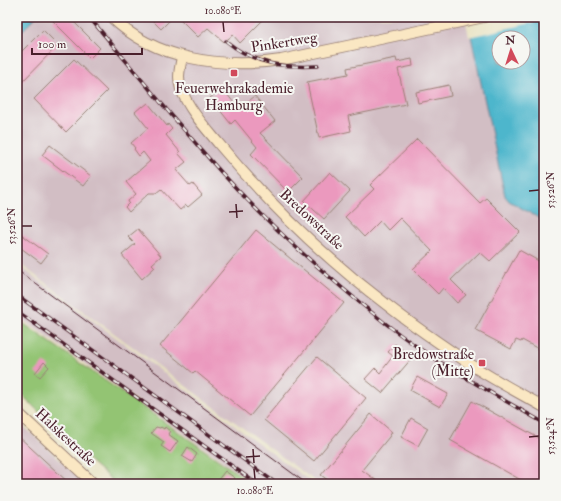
<svg xmlns="http://www.w3.org/2000/svg" width="561" height="501" viewBox="0 0 561 501" font-family="'IM FELL Double Pica',serif">
<rect width="100%" height="100%" fill="#f6f6f2"/>
<filter id="ink" filterUnits="userSpaceOnUse"><feTurbulence type="fractalNoise" baseFrequency=".025" numOctaves="2"/><feDisplacementMap in="SourceGraphic" scale="8" xChannelSelector="R" yChannelSelector="G"/><feConvolveMatrix kernelMatrix="1 2 1 2 8 2 1 2 1" color-interpolation-filters="sRGB"/></filter>
<filter id="wash" filterUnits="userSpaceOnUse"><feTurbulence type="fractalNoise" baseFrequency=".012" numOctaves="4" result="noise"/><feDisplacementMap in="SourceGraphic" scale="16" xChannelSelector="R" yChannelSelector="G"/><feGaussianBlur stdDeviation="0.9" result="paint"/><feColorMatrix in="noise" values="0 0 0 0 0 0 0 0 0 0 0 0 0 0 0 0 0 1.4 0 .05"/><feComposite in="paint" operator="in"/></filter>
<g filter="url(#wash)">
<rect width="100%" height="100%" fill="#e8e2c1"/>
<g fill="#d2bec4">
<polygon points="36,17 467,17 505,196 509,201 544,221 544,484 319,484 17,262 17,36"/>
<polygon points="17,264 269,451 314,484 255,484 17,316"/>
<polygon points="17,420 86,484 17,484"/>
</g>
<polygon fill="#93c473" stroke="#6e724f" points="17,319 253,484 116,484 73,446 17,390"/>
<g fill="#4eb6cc" stroke="#4c6a7c" fill-rule="evenodd">
<polygon points="17,17 36,17 17,36"/>
<path d="M544 17V221L509 201 505 196 471 36ZM499 38H523V62H499Z"/>
</g>
<polygon fill="#e8e2c1" points="465,17 544,17 544,20 469,37"/>
<g id="blocks">
<g fill="#eb99be">
<polygon points="57,17 69,17 100,48 90,58 53,21"/>
<polygon points="149,17 173,17 161,29"/>
<polygon points="178,17 266,17 240,43 233,35 224,42 208,28 198,37"/>
<polygon points="43,30 58,45 17,87 17,56"/>
<polygon points="396,58 397,62 412,59 413,66 398,69 406,104 348,116 351,131 319,138 307,82 348,74 347,68"/>
<polygon points="74,59 107,91 66,132 34,99"/>
<polygon points="449,85 451,96 418,103 416,92"/>
<polygon points="222,88 239,109 255,96 275,121 260,133 303,177 288,192 251,154 257,147 235,120 231,124 210,98"/>
<polygon points="148,103 167,126 168,124 172,129 166,135 180,152 178,153 186,162 176,170 190,186 193,184 202,195 188,207 186,205 180,210 161,189 156,193 149,193 129,212 125,207 129,203 128,201 136,194 126,182 150,161 143,152 139,156 134,149 135,148 131,143 148,128 135,112 142,106 143,107"/>
<polygon points="417,139 480,203 486,198 520,232 490,261 480,252 451,280 466,295 457,303 443,288 438,294 413,269 432,251 400,218 388,230 380,221 364,237 345,217 374,189 370,185"/>
<polygon points="50,145 91,176 83,186 42,155"/>
<polygon points="330,172 350,191 324,219 304,201"/>
<polygon points="138,229 161,256 152,264 155,267 142,279 122,255 135,244 128,237"/>
<polygon points="256,230 344,303 250,416 195,371 193,373 160,346"/>
<polygon points="17,231 48,254 41,263 17,245"/>
<polygon points="519,250 544,264 544,352 522,340 521,342 516,340 511,349 475,330"/>
<polygon points="395,344 412,358 382,393 365,379 375,368 380,373 393,356 388,352"/>
<polygon points="317,357 366,398 314,461 264,420"/>
<polygon points="44,362 49,367 40,377 35,373"/>
<polygon points="417,377 448,394 440,407 410,390"/>
<polygon points="472,401 544,441 544,484 528,484 450,440"/>
<polygon points="371,414 392,432 389,437 362,470 381,484 333,484 321,475"/>
<polygon points="411,418 428,428 418,446 401,437"/>
<polygon points="156,427 160,428 161,427 164,429 165,427 170,431 168,434 178,441 170,452 161,446 164,442 151,433"/>
<polygon points="17,435 70,484 17,484"/>
<polygon points="188,447 197,454 192,462 182,456"/>
<polygon points="225,471 235,478 231,484 220,484 217,481"/>
</g>
</g>
</g>
<g filter="url(#ink)">
<use href="#blocks" fill-opacity="0" stroke="#998076" stroke-width="1"/>
<g fill="none" stroke-linecap="round" stroke-linejoin="round">
<defs>
<g id="secondary">
<path d="M111 17C155 60 223 69 281 60L484 17"/>
<path d="M182 57C180 68 177 78 181 89 189 110 205 127 219 144 268 203 325 258 387 305 415 327 446 348 476 368 498 382 521 394 544 407"/>
<polyline points="17,412 94,484"/>
</g>
</defs>
<use href="#secondary" stroke="#998076" stroke-width="12"/>
<use href="#secondary" stroke="#fae7c3" stroke-width="10"/>
<polyline stroke="#4a1f2b" stroke-width="1" points="17,270 307,484"/>
<defs>
<g id="rail">
<path d="M89 17C133 69 176 122 221 172 271 227 327 277 385 323 434 362 490 392 544 423"/>
<path d="M226 41C254 64 282 68 318 66"/>
<polyline points="17,295 277,484"/>
<polyline points="17,311 257,484"/>
</g>
</defs>
<use href="#rail" stroke="#4a1f2b" stroke-width="3.5"/>
<use href="#rail" stroke="#f6f6f2" stroke-width="2" stroke-dasharray="6" stroke-linecap="butt"/>
</g>
</g>
<path fill="none" stroke="#4a1f2b" stroke-width="1.5" d="M223 22 224 32M529 191 539 190M236 204 237 218M229 212 243 211M22 226H32M529 437 539 436M253 449 254 463M246 457 260 456M254 469 255 479"/>
<g fill="#d1495b" stroke="#f6f6f2" stroke-width="1.5">
<rect x="230" y="69" width="8" height="8" rx="2"/>
<rect x="478" y="359" width="8" height="8" rx="2"/>
</g>
<g text-anchor="middle" stroke-width="4" stroke-linejoin="round" paint-order="stroke">
<g font-size="15" fill="#4a1f2b" stroke="#f6f6f2">
<text transform="translate(284 42) rotate(-9)" y="5">Pinkertweg</text>
<text transform="translate(312 219) rotate(43)" y="5">Bredowstraße</text>
<text transform="translate(66 437) rotate(43)" y="5">Halskestraße</text>
</g>
<g font-size="15" fill="#4a1f2b" stroke="#f6f6f2">
<text x="234" y="93">Feuerwehrakademie<tspan x="234" dy="17">Hamburg</tspan></text>
<text x="474" y="359" text-anchor="end">Bredowstraße<tspan x="474" dy="17">(Mitte)</tspan></text>
</g>
</g>
<rect width="561" height="501" fill="none" stroke="#f6f6f2" stroke-width="44"/>
<g transform="translate(511 50) rotate(356)"><circle r="19" fill="#f6f6f2" stroke="#b1a0a2"/>
<path d="M0-3L7 15L0 10L-7 15Z" fill="#d1495b"/>
<text y="-6" font-size="11" font-weight="bold" text-anchor="middle" fill="#4a1f2b">N</text>
</g>
<path d="M32 48v6h110v-6" fill="none" stroke="#4a1f2b" stroke-width="2"/>
<text x="38" y="48" font-size="12" fill="#4a1f2b" stroke="#f6f6f2" stroke-width="3" paint-order="stroke">100 m</text>
<rect x="22" y="22" width="517" height="457" fill="none" stroke="#4a1f2b" stroke-width="1.5"/>
<g font-size="10" text-anchor="middle" fill="#4a1f2b">
<text x="223" y="14">10.080°E</text>
<text transform="translate(550 190) rotate(-90)" y="4">53.526°N</text>
<text transform="translate(11 226) rotate(-90)" y="4">53.526°N</text>
<text transform="translate(550 436) rotate(-90)" y="4">53.524°N</text>
<text x="255" y="494">10.080°E</text>
</g>
</svg>
